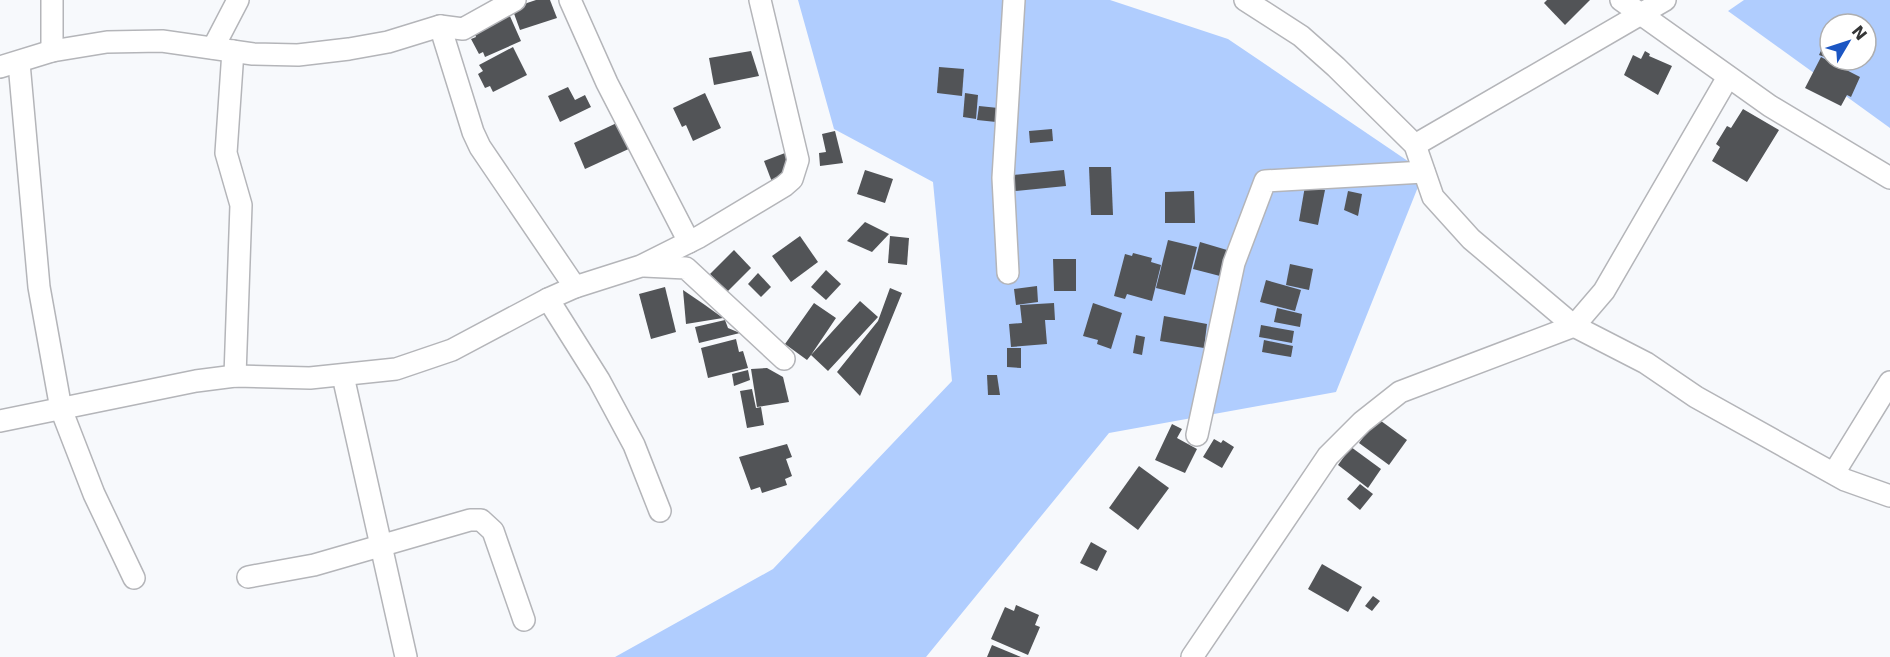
<svg xmlns="http://www.w3.org/2000/svg" width="1890" height="657" viewBox="0 0 1890 657" font-family="'DejaVu Sans',sans-serif">
<rect width="100%" height="100%" fill="#f7f9fc"/>
<g fill="#b0cdfe" fill-rule="evenodd">
<polygon points="798,0 1110,0 1228,39 1424,172 1336,392 1109,433 926,657 615,657 773,569 952,381 933,182 834,129"/>
<path d="M1744 0H1890V128L1728 11ZM1830 24H1866V60H1830Z"/>
</g>
<g fill="#525457">
<polygon points="536,0 550,0 557,18 520,30 512,8"/>
<polygon points="1547,0 1590,0 1565,25 1544,3"/>
<polygon points="509,14 521,41 485,57 483,52 479,54 471,39 476,37 473,30"/>
<polygon points="1824,44 1830,47 1830,59 1819,55"/>
<polygon points="513,47 527,75 493,92 490,86 485,88 478,74 483,71 479,65"/>
<polygon points="751,51 759,76 714,85 709,58"/>
<polygon points="1645,51 1650,54 1649,56 1672,66 1658,95 1624,75 1633,55 1641,59"/>
<polygon points="1821,57 1860,77 1851,97 1847,95 1841,106 1805,88"/>
<polygon points="939,67 964,69 962,96 937,93"/>
<polygon points="568,87 575,100 585,95 591,107 560,122 548,96"/>
<polygon points="705,93 721,128 693,141 686,125 682,127 673,108"/>
<polygon points="965,93 978,95 976,119 963,117"/>
<polygon points="979,106 1008,109 1006,123 977,120"/>
<polygon points="1743,109 1779,130 1747,182 1712,161 1720,147 1716,144 1727,126 1731,128"/>
<polygon points="621,121 633,147 585,169 574,143"/>
<polygon points="1052,129 1053,141 1030,143 1029,131"/>
<polygon points="835,131 843,163 820,166 819,153 826,152 822,134"/>
<polygon points="785,153 793,173 772,182 764,161"/>
<polygon points="1089,167 1111,167 1113,215 1091,215"/>
<polygon points="865,170 893,179 885,203 857,194"/>
<polygon points="1064,170 1066,186 1015,191 1013,175"/>
<polygon points="1305,186 1325,190 1318,225 1299,221"/>
<polygon points="1194,191 1195,223 1165,223 1165,192"/>
<polygon points="1348,191 1362,194 1358,216 1344,210"/>
<polygon points="865,222 889,234 872,252 847,241"/>
<polygon points="800,236 818,262 791,282 772,256"/>
<polygon points="890,236 909,238 907,265 888,263"/>
<polygon points="1168,240 1197,247 1185,295 1156,288"/>
<polygon points="1200,242 1227,250 1220,276 1193,269"/>
<polygon points="734,250 751,268 727,292 710,274"/>
<polygon points="1133,253 1152,258 1151,262 1161,265 1152,301 1127,294 1125,299 1114,296 1125,254 1132,256"/>
<polygon points="1053,259 1076,259 1076,291 1054,291"/>
<polygon points="1290,264 1313,269 1309,290 1286,285"/>
<polygon points="826,270 841,284 826,300 811,287"/>
<polygon points="758,273 771,287 761,297 748,284"/>
<polygon points="1266,280 1301,290 1295,311 1260,302"/>
<polygon points="1037,286 1038,302 1016,305 1014,289"/>
<polygon points="665,287 676,332 651,339 639,294"/>
<polygon points="890,288 902,293 860,396 837,372 878,321"/>
<polygon points="683,290 705,305 723,318 686,324"/>
<polygon points="860,301 878,317 828,371 811,355 807,360 785,344 814,303 836,318 811,355"/>
<polygon points="1054,303 1055,320 1045,320 1047,344 1011,347 1009,324 1022,323 1020,305"/>
<polygon points="1093,303 1122,313 1111,349 1097,344 1098,340 1083,336"/>
<polygon points="1277,308 1302,314 1300,327 1274,322"/>
<polygon points="1164,316 1207,324 1204,348 1160,341"/>
<polygon points="725,320 728,328 740,333 699,343 695,327"/>
<polygon points="1261,325 1294,331 1292,343 1259,337"/>
<polygon points="1136,335 1145,337 1142,355 1133,353"/>
<polygon points="736,339 739,352 743,351 748,368 708,378 701,348"/>
<polygon points="1264,340 1293,346 1291,357 1262,352"/>
<polygon points="1007,348 1021,348 1021,368 1007,367"/>
<polygon points="767,368 783,377 789,402 757,407 751,369"/>
<polygon points="748,370 750,380 734,386 732,374"/>
<polygon points="987,375 997,375 1000,395 988,395"/>
<polygon points="752,389 756,408 761,407 764,425 747,428 740,391"/>
<polygon points="1377,418 1407,440 1389,465 1359,443"/>
<polygon points="1172,424 1182,429 1177,438 1197,449 1185,473 1155,460"/>
<polygon points="1214,439 1221,443 1223,440 1234,447 1222,468 1203,457"/>
<polygon points="787,444 792,457 786,459 792,476 785,479 787,485 762,493 760,487 751,490 739,457"/>
<polygon points="1351,447 1381,469 1368,488 1338,465"/>
<polygon points="1139,466 1169,488 1138,530 1109,508"/>
<polygon points="1360,484 1373,494 1360,510 1347,499"/>
<polygon points="1091,542 1107,551 1097,571 1080,563"/>
<polygon points="1322,564 1362,587 1348,612 1308,589"/>
<polygon points="1373,596 1380,601 1372,611 1365,606"/>
<polygon points="1016,605 1039,615 1035,625 1040,627 1028,655 991,639 1005,607 1014,611"/>
<polygon points="992,645 1021,657 987,657"/>
</g>
<g fill="none" stroke-linecap="round" stroke-linejoin="round">
<defs>
<g id="minor">
<polyline points="570,0 607,83 689,242"/>
<polyline points="1245,0 1301,36 1336,67 1415,145 1433,197 1471,239 1574,326 1646,363 1696,397 1845,480 1890,496"/>
<polyline points="1621,0 1770,106 1890,178"/>
<polyline points="440,26 473,132 480,147 575,287"/>
<polyline points="213,48 238,0"/>
<polyline points="52,51 52,0"/>
<polyline points="233,51 226,153 241,205 235,376"/>
<polyline points="19,63 39,287 61,409 94,494 134,578"/>
<polyline points="0,67 52,51 107,42 162,41 253,54 298,55 349,49 388,42 440,26 463,29 515,0"/>
<polyline points="1415,145 1665,0"/>
<polyline points="644,266 686,268 784,359"/>
<polyline points="1008,273 1003,178 1014,0"/>
<polyline points="548,299 599,380 634,445 660,511"/>
<polyline points="343,376 406,657"/>
<polyline points="0,421 196,381 235,376 310,378 396,369 452,350 548,299 575,287 641,266 699,237 784,186 792,179 798,160 760,0"/>
<polyline points="1197,435 1234,263 1265,181 1424,172"/>
<polyline points="1834,473 1890,382"/>
<polyline points="248,577 314,565 470,520 481,520 493,531 524,620"/>
<polyline points="1192,657 1328,456 1362,422 1400,392 1574,326 1604,291 1728,77"/>
</g>
</defs>
<use href="#minor" stroke="#b4b5b9" stroke-width="24"/>
<use href="#minor" stroke="#fff" stroke-width="21"/>
</g>
<g transform="translate(1848 42) rotate(51)"><circle r="28" fill="#ffffff" stroke="#aeaeaf" stroke-width="1.5"/>
<path d="M0-4.5L10 22L0 15L-10 22Z" fill="#1c56c3"/>
<text y="-9" font-size="16" font-weight="bold" text-anchor="middle" fill="#343536">N</text>
</g>
</svg>
